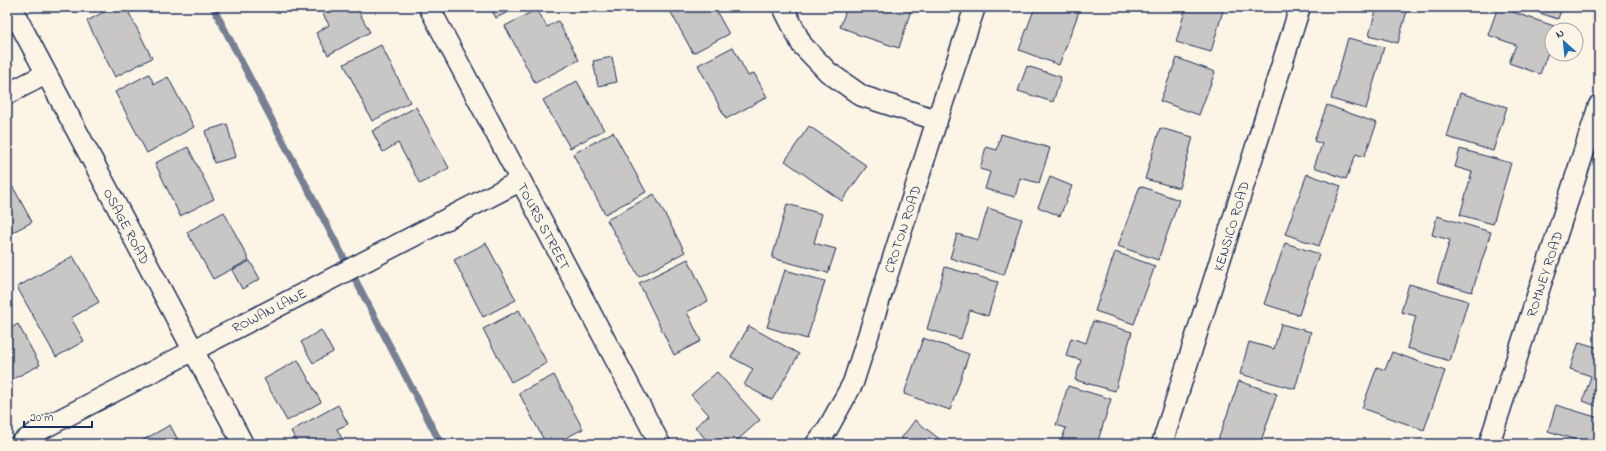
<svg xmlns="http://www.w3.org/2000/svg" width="1606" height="451" viewBox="0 0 1606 451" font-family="'Indie Flower',sans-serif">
<rect width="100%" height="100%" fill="#fcf5e5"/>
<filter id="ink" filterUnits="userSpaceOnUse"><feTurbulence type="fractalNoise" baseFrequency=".025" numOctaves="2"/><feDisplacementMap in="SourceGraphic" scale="8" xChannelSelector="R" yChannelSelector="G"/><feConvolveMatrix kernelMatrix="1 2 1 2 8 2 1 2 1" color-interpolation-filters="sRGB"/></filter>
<g filter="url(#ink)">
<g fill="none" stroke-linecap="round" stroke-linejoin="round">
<polyline stroke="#767f94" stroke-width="7" points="213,7 441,444"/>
</g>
<g fill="#c8c7c6" stroke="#1b2f5e">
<polygon points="72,7 84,7 74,12"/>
<polygon points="113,7 126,7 152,58 115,77 87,21"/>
<polygon points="319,7 356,7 370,32 328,55 316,33 329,25"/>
<polygon points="490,7 518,7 496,18"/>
<polygon points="668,7 714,7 729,34 693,53"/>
<polygon points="847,7 858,7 872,12 874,7 912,7 899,48 856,34 856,33 840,27"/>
<polygon points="1035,7 1073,7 1080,9 1059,65 1019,50"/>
<polygon points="1186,7 1224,7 1211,52 1176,42"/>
<polygon points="1377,7 1408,7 1398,43 1369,35"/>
<polygon points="1498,7 1557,27 1556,30 1552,30 1552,42 1540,74 1509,63 1516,45 1488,35"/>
<polygon points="1525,7 1562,7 1558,19 1524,8"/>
<polygon points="537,9 547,27 558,21 579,60 535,83 505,26"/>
<polygon points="1348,38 1384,47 1366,109 1331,99"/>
<polygon points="381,45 410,102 372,121 344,64"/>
<polygon points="733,47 748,76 754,73 767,97 726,119 698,65"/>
<polygon points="612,57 617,82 598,86 593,61"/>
<polygon points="1177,58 1215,72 1199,115 1160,101"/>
<polygon points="1027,66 1061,77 1053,102 1018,91"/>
<polygon points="149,74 154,84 168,77 194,127 147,153 115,92"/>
<polygon points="577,81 604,130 570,148 543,100"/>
<polygon points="1460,93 1507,107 1493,151 1447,137"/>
<polygon points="1327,105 1377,123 1364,157 1356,154 1346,179 1314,167 1322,144 1314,141"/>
<polygon points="416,107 449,168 420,184 398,143 383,152 372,131"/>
<polygon points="227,124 236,157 214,163 205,131"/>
<polygon points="809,126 867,166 842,201 785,161"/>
<polygon points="1160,128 1193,137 1179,188 1145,179"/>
<polygon points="613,132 646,192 605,214 573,154"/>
<polygon points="1001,134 1050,148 1039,183 1020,178 1015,197 985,189 990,172 980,169 986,147 997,150"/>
<polygon points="188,147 214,199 180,216 155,163"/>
<polygon points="1460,149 1511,163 1493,224 1460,215 1472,172 1455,167"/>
<polygon points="1307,174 1341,186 1319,246 1285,234"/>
<polygon points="1050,177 1072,186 1060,216 1038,207"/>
<polygon points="1140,186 1179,200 1158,260 1118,246"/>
<polygon points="13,187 32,222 7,235 7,191"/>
<polygon points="654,194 685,252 639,277 607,220"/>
<polygon points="787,204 822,214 814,243 836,249 828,273 772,258"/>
<polygon points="988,208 1022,219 1004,275 950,258 957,234 978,240"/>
<polygon points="224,212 249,260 213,279 187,232"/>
<polygon points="1437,216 1491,232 1472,292 1437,282 1450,240 1432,235"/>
<polygon points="486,243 516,300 483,317 454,260"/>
<polygon points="1285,243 1319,254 1299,315 1264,304"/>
<polygon points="1115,252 1155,266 1134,324 1095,311"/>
<polygon points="73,256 99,302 71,318 84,341 56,357 17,287"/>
<polygon points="688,259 708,301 687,312 701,341 674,355 639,283"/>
<polygon points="250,261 260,279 242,289 232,270"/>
<polygon points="945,267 998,282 988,316 970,310 961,339 927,329"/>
<polygon points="785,270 825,281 807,339 767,327"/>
<polygon points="1409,284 1468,301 1450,361 1407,348 1416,316 1401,312"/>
<polygon points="519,310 547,363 511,382 483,329"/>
<polygon points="1093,321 1132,332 1115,391 1075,380 1081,360 1066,356 1071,338 1086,343"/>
<polygon points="18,324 40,365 7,382 7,330"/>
<polygon points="1281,324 1311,332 1295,389 1240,374 1249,342 1274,349"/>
<polygon points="749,326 799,354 772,400 744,385 753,369 731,357"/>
<polygon points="321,330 333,352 313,363 301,342"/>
<polygon points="923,338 969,354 950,410 904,394"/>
<polygon points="1579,342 1599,348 1599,407 1583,401 1591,376 1570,369"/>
<polygon points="1392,352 1445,371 1424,430 1362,408 1377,367 1385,370"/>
<polygon points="298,360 321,402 287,421 264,379"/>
<polygon points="717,372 760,420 733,444 710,444 695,427 709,415 691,395"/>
<polygon points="554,375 583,429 554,444 546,444 519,393"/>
<polygon points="1239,381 1277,394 1260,444 1229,444 1218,440"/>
<polygon points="1068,386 1111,399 1097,444 1060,444 1066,428 1056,425"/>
<polygon points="338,405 348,424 337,429 345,444 298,444 291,431"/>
<polygon points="1556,405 1599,418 1599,444 1575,444 1576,440 1548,431"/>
<polygon points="915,420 946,444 897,444"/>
<polygon points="170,425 180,444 136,444"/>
</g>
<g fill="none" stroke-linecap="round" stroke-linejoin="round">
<defs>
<g id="street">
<polyline points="11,7 243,444"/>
<polyline points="429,7 660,444"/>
<polyline points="783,7 802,45 828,72 862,96 937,120"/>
<polyline points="7,94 46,74"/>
<polyline points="20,444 38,431 520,181"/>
<polyline points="816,444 828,428 853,383 937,120 975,7"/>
<polyline points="1162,444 1300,7"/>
<polyline points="1489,444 1599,105"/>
</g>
</defs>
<use href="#street" stroke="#1b2f5e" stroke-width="23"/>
<use href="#street" stroke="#fcf5e5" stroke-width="20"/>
</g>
</g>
<g text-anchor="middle" stroke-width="4" stroke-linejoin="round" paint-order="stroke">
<g font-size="14" fill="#1b2f5e" stroke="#fcf5e5">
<text transform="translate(127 226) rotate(62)" y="5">OSAGE ROAD</text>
<text transform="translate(544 226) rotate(62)" y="5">TOURS STREET</text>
<text transform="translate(1231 226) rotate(-73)" y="5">KENSICO ROAD</text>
<text transform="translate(902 229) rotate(-72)" y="5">CROTON ROAD</text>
<text transform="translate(1544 274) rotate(-72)" y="5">ROMNEY ROAD</text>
<text transform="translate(269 310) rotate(-27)" y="5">ROWAN LANE</text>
</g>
</g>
<rect width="1606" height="451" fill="none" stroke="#fcf5e5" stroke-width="24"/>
<rect x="12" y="12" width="1582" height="427" fill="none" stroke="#1b2f5e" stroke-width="1.5" filter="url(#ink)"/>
<g transform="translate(1564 42) rotate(333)"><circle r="19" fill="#fcf5e5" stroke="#a2a6af"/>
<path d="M0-3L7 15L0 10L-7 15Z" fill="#1f6fb2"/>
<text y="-6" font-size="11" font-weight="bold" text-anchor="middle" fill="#1b2f5e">N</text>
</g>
<path d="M24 421v6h68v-6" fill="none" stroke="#1b2f5e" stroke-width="2"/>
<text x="30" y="421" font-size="12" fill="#1b2f5e" stroke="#fcf5e5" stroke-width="3" paint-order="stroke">20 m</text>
</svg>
